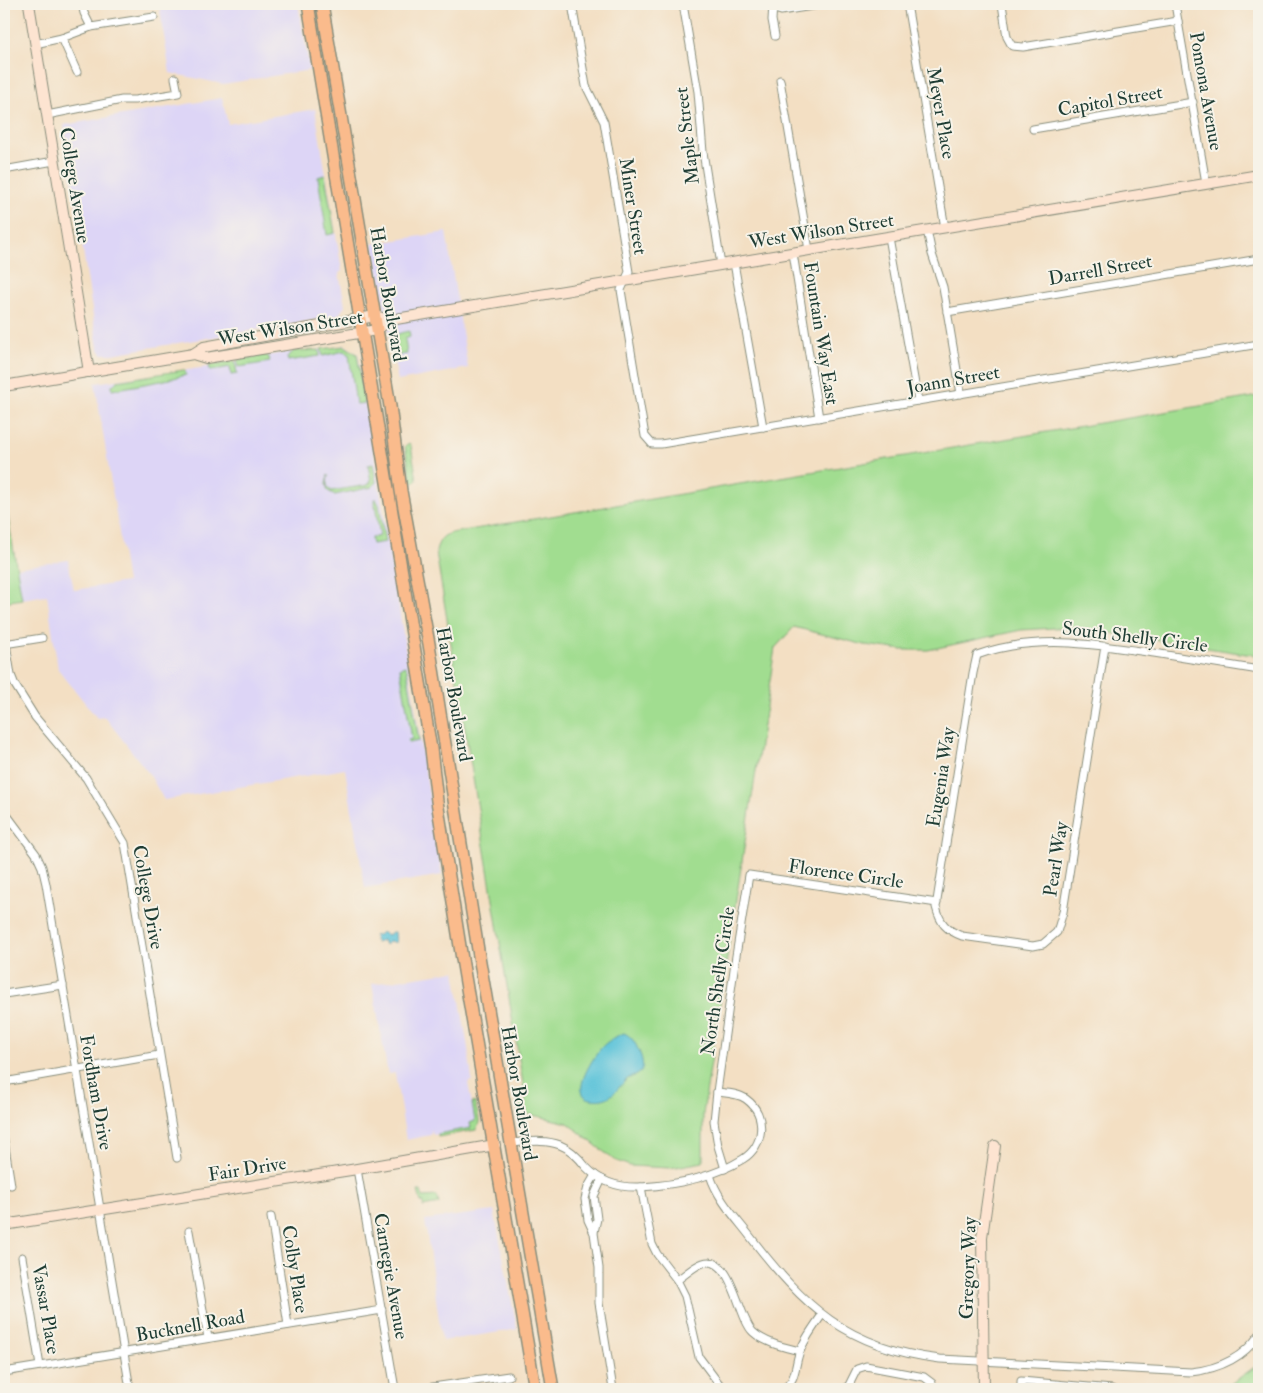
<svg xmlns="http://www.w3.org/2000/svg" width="1263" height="1393" viewBox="0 0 1263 1393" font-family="'IM FELL Double Pica',serif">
<rect width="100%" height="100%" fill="#f7f3e8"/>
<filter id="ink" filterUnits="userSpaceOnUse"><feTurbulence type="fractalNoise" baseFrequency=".02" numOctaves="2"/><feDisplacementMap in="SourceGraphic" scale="10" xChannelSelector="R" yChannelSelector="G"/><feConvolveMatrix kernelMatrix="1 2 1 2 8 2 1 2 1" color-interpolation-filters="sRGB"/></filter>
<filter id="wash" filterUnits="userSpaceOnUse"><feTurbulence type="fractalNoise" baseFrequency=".0096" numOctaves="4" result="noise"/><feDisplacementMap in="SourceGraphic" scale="20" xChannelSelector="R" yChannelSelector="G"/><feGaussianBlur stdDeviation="1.12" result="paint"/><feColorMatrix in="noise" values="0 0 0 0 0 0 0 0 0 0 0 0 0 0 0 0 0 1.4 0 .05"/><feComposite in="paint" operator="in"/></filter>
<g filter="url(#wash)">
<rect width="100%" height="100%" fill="#f3dfc3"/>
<g fill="#ddd5f6">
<polygon points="159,4 298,4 310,70 223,84 170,73"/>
<polygon points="222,98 228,124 315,109 342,271 339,273 345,306 338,316 112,354 102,354 98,348 95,329 64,125"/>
<polygon points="446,232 468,368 398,381 372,244"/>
<polygon points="345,345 358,354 442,875 365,888 345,769 164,800 150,775 105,717 97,718 58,669 47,595 22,599 16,568 68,560 74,590 127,582 95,383 208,367 208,366 294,351 311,351"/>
<polygon points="455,971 468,1048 472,1080 468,1083 475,1121 471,1128 433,1135 431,1129 431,1135 406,1140 395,1073 388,1074 372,984"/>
<polygon points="494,1211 516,1323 517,1329 519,1329 442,1341 425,1220"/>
</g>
<g fill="#a1dd90" stroke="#608d62">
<polygon points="325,175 335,233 327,235 318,177"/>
<path d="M409 331 410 337 405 339 407 354 394 356C391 338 389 335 409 331Z"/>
<polygon points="345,346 357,354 365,403 356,404 349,355 344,351 323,356 321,349"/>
<polygon points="319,350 320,356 288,361 287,357 294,351"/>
<polygon points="266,355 269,357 270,362 239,367 237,360"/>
<polygon points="235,361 237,374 231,375 230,367 210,371 209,365"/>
<polygon points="183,370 185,370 186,375 161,381 112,390 112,386 117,381"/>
<path d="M1259 396V656L1071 627 1021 630 928 650H903L865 645 794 627 775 648 703 1114V1162L670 1168 630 1166 614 1160 568 1123 519 1112 518 1104 526 1102 436 552C438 542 441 536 451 533Z"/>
<polygon points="409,443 411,446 417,480 414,483 411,481 405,446"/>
<polygon points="373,464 376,482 372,487 335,495 328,491 326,484 328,475 327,486 331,491 368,485 371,481 368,465"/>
<polygon points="4,494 22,599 4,602"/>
<polygon points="374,499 376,499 379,505 385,542 372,544 371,538 380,536"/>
<polygon points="405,666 407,669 419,741 408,743 408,740 412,739 400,668"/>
<path d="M475 1102C476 1112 483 1120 476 1130L438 1137V1134L471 1128 470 1123 475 1121 472 1103Z"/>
<polygon points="418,1191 421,1191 423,1197 437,1196 439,1204 423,1207 424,1202 421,1202"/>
<polygon points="1259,1364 1259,1389 1218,1389 1232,1383"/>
</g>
<g fill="#5cc3d9" stroke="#3e8086">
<polygon points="381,932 388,935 392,932 395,932 396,943 390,941 385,945 383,940 376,943 374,935 378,935"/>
<path d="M624 1033C631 1036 634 1041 637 1047 641 1055 647 1069 637 1075 633 1077 629 1077 626 1080 615 1091 611 1102 591 1099 568 1095 594 1056 602 1047 606 1042 618 1035 624 1033Z"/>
</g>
</g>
<g filter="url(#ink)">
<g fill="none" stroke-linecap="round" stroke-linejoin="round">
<defs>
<g id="street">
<polyline points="82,4 84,13 91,27"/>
<polyline points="572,4 586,86 604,122 629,272 621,290 645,436 652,444 661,444 1259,344"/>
<polyline points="683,4 698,92 703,152 721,265"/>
<polyline points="773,4 772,20 775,36"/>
<polyline points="907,4 945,228"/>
<polyline points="1002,4 1007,37 1012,46 1023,47 1178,21"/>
<polyline points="1175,4 1206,183"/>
<polyline points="774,9 781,11 825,4"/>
<polyline points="62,38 77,72"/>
<polyline points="35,44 62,38 91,27 154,17"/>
<polyline points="780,80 809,250"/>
<polyline points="47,115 122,100 135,100 178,93 175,78"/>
<polyline points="1033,129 1193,102"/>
<polyline points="4,170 54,161"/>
<polyline points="927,230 932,254 943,287 961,394"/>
<polyline points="889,237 918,401"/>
<polyline points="793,253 819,418"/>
<polyline points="734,263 763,427"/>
<polyline points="947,312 1259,259"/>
<polyline points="4,644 42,638"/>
<polyline points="6,644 11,675 15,685 35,717 86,778 125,843 177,1158"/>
<path d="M1105 646 1063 912 1057 932 1043 944 1033 946 962 936C946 930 940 923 936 907L973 673 977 655C1035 634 1095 644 1154 653 1189 659 1224 664 1259 670"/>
<polyline points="4,811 36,854 42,867 46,884 130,1389"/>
<polyline points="4,994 63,985"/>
<polyline points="4,1082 159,1055"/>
<polyline points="4,1141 11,1185"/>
<path d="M511 1143C527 1142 545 1139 560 1145 571 1149 579 1158 586 1167 601 1183 620 1188 641 1187 675 1185 714 1177 743 1159 764 1146 768 1115 746 1099 738 1093 726 1093 717 1092"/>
<polyline points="357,1169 395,1389"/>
<polyline points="725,1169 718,1146 714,1121 717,1092 735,962 749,875 937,903"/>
<polyline points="595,1175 588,1187 585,1199 588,1220 594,1233 599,1268 599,1303 613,1389"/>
<path d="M710 1175C717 1198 735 1217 749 1235 804 1307 847 1348 940 1359L1191 1372C1218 1369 1243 1358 1259 1335"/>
<polyline points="641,1187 652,1244 657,1254 677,1280 685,1296 699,1357 723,1389"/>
<polyline points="271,1217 288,1325"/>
<polyline points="189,1231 208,1338"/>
<polyline points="594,1232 597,1219 594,1196 602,1179"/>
<polyline points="22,1257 40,1366"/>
<path d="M677 1280C685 1275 694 1266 703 1263 732 1253 738 1318 753 1332 765 1343 784 1347 799 1351"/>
<polyline points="4,1372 382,1310"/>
<polyline points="419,1389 509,1376"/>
<path d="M782 1389C798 1382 794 1362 801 1349 806 1337 814 1326 822 1315"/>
<polyline points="847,1389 857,1369 866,1366 924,1377 932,1383 934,1389"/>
<polyline points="1021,1389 1021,1381 1112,1389"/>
</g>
<g id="secondary">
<polyline points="29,4 89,372"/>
<polyline points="193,354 204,347 375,316 390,320 1259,175"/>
<polyline points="4,386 193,354 206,358 377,330 383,325"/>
<polyline points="4,1225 357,1169 495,1145"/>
<polyline points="984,1389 982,1237 995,1146"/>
</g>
<g id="primary">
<polyline points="308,4 431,749 437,801 462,959 535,1389"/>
<polyline points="322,4 390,406 401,491 429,644 479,956 553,1389"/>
</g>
</defs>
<use href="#street" stroke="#898e7c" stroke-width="9"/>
<use href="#secondary" stroke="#898e7c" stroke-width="12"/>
<use href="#primary" stroke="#898e7c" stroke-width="14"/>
<use href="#street" stroke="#fff" stroke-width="7"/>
<use href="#secondary" stroke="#fde4d1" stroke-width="10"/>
<use href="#primary" stroke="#fabb8c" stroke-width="11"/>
</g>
</g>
<g text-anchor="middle" stroke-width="4" stroke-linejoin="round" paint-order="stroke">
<g font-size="19" fill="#1f3d34" stroke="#f7f3e8">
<text transform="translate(1207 91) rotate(80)" y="7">Pomona Avenue</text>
<text transform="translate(1110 100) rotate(-10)" y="7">Capitol Street</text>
<text transform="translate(942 113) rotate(80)" y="7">Meyer Place</text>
<text transform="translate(686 136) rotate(-97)" y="7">Maple Street</text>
<text transform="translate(76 185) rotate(81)" y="7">College Avenue</text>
<text transform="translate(634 206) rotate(81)" y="7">Miner Street</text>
<text transform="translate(821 230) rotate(-9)" y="7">West Wilson Street</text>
<text transform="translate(1100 269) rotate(-10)" y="7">Darrell Street</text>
<text transform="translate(389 294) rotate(80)" y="7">Harbor Boulevard</text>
<text transform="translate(290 327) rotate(-9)" y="7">West Wilson Street</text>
<text transform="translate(822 333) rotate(81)" y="7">Fountain Way East</text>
<text transform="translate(953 379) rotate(-10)" y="7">Joann Street</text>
<text transform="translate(1135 636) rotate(7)" y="7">South Shelly Circle</text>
<text transform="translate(455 694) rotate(80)" y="7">Harbor Boulevard</text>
<text transform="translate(940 777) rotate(-81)" y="7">Eugenia Way</text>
<text transform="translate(1055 859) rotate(-81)" y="7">Pearl Way</text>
<text transform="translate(846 873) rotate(8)" y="7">Florence Circle</text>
<text transform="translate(149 897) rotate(80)" y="7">College Drive</text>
<text transform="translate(717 981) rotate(-82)" y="7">North Shelly Circle</text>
<text transform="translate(97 1092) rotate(80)" y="7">Fordham Drive</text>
<text transform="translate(520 1093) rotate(80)" y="7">Harbor Boulevard</text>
<text transform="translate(247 1168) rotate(-9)" y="7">Fair Drive</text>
<text transform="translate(967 1268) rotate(-88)" y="7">Gregory Way</text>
<text transform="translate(296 1269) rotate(81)" y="7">Colby Place</text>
<text transform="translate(392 1276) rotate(80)" y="7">Carnegie Avenue</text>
<text transform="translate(47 1309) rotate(80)" y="7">Vassar Place</text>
<text transform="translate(190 1325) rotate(-10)" y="7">Bucknell Road</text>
</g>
</g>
<rect width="1263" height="1393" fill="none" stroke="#f7f3e8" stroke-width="20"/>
</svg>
